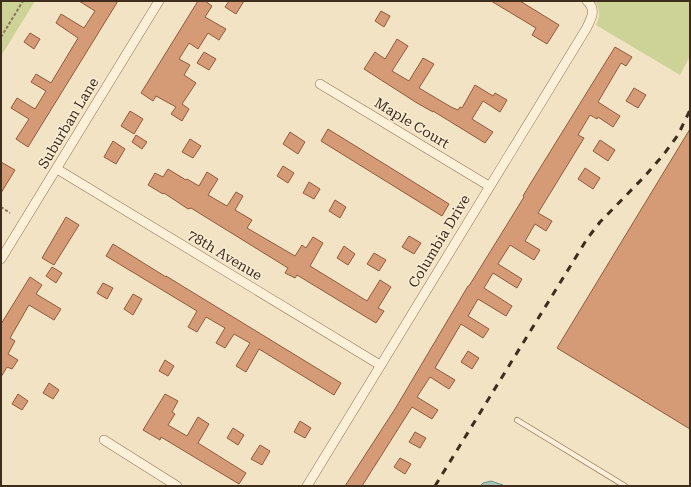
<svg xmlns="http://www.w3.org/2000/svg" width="691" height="487" viewBox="0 0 691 487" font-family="'Roboto Serif',serif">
<rect width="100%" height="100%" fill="#f2e3c4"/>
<g fill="#cdd296">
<polygon points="1,1 35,1 1,56"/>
<path d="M595 1H690V56L680 75 596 25C601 16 600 9 595 1Z"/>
</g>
<polygon fill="#a6c5bb" stroke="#6b9589" points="491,481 503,485 504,486 480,486 483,483"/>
<g fill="#d49b76" stroke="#915b3b">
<polygon points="79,1 118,1 28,147 16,139 29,119 11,108 17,98 35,109 46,91 31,82 36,74 51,83 78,38 56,23 61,14 84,28 95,11"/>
<polygon points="198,1 205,1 212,6 205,17 226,29 219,40 208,33 198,49 189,43 179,59 190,65 184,75 196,83 182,104 189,109 182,121 171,114 176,107 156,96 153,101 141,93"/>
<polygon points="229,1 244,1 236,14 225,7"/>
<polygon points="491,1 520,1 559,25 547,44 532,35 536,28"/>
<polygon points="381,11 390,16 384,27 375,21"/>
<polygon points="30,33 40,39 34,49 24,42"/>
<polygon points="397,39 408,46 392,71 409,81 423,58 434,64 419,88 451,107 458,110 460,107 462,108 475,85 493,96 495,93 507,100 500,112 483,101 472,119 493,132 485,143 433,111 433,112 417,103 364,69 375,52 385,59"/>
<polygon points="615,47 632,57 626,66 621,63 598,102 620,116 613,127 598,117 597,119 590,115 578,135 584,138 538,213 552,221 546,231 535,224 525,241 540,250 534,260 510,245 498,264 522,279 517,288 493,273 484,288 512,306 506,316 478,299 468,316 489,329 483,338 461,324 435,368 455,380 449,389 430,377 417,397 438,410 432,419 412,407 362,486 345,486 395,409 468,286 469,286 524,197 523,196 532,181"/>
<polygon points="204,52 216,59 209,70 197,63"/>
<polygon points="634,88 646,95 638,108 626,101"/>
<polygon points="130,111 143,119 134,134 121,126"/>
<polygon points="328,129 449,204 442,216 321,141"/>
<polygon points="690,129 690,429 557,348"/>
<polygon points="290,132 305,142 298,154 283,144"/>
<polygon points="136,135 147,142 142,149 132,142"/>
<polygon points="190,139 201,146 193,158 182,152"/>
<polygon points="600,140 615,150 608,161 593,151"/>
<polygon points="113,141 125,149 116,164 104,157"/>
<polygon points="1,162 15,170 1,193"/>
<polygon points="283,166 294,173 288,183 277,176"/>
<polygon points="585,168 600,178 593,189 578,179"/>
<polygon points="168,169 186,180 187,179 199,186 207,172 218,179 208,195 227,206 236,192 243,196 235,210 252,220 247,228 295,256 302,245 306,248 313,237 323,243 310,266 367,301 380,280 391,287 378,308 384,311 376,323 297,275 295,278 285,273 288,268 191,208 188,209 164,193 163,194 148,185 155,173 163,177"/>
<polygon points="309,182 320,189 314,199 303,193"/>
<polygon points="335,200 346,207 340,218 329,211"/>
<polygon points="66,217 79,225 54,265 42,258"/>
<polygon points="409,236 421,243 414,254 402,247"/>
<polygon points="113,244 166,277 166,276 341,383 334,395 259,349 246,372 236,366 250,343 234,334 225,348 216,343 225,328 206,317 197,332 188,327 197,311 106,256"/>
<polygon points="344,246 355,254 348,265 337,258"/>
<polygon points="374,253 386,260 379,271 367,264"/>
<polygon points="52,267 62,273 56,283 46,276"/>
<polygon points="30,277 42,285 36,294 61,309 54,320 29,305 10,338 15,341 8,354 18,360 12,369 7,367 1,377 1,324"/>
<polygon points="103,283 113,288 107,299 97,293"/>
<polygon points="133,294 142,299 133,315 124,309"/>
<polygon points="468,351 479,358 472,369 461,362"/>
<polygon points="165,360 174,366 168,376 159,371"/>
<polygon points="49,383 59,390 53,399 43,393"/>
<polygon points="18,394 28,401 22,410 12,404"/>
<polygon points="165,394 178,401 172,412 175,414 168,425 187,436 198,417 209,424 198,443 246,473 239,484 161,437 160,440 143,430"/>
<polygon points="300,421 311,428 305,438 294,432"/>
<polygon points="233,428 244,435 238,445 227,438"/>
<polygon points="415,432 426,438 420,448 409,442"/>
<polygon points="260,445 270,451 262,465 251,459"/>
<polygon points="400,458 411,464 405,474 394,467"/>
</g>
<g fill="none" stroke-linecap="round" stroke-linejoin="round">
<defs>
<polyline id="service" points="517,420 625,486"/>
<g id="minor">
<polyline points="320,84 489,186"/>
<polyline points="57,169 380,365"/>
<polyline points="1,259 159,1"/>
<polyline points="104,440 177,486"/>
<path d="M307 486 586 29C591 19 597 10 587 1"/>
</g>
</defs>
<use href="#service" stroke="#8f7458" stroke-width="6"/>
<use href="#minor" stroke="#8f7458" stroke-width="10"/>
<g stroke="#8f7458" stroke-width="2" stroke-dasharray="3 2" stroke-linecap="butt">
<polyline points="1,37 23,1"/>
<polyline points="1,207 10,213"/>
</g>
<use href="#service" stroke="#fcf0d8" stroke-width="4.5"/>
<use href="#minor" stroke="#fcf0d8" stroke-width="9"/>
<polyline stroke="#3e2c1d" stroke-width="3" stroke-dasharray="7 7" stroke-linecap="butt" points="435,486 587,239 600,222 645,176 664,154 678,135 690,110"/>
</g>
<g text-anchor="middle" stroke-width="3" stroke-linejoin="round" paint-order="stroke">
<g font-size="14" fill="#3e2c1d" stroke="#f9edd4">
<text transform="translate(68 123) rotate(-59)" y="5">Suburban Lane</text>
<text transform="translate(412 123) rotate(31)" y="5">Maple Court</text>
<text transform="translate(439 241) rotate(-59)" y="5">Columbia Drive</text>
<text transform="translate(225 255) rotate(31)" y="5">78th Avenue</text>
</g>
</g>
<rect width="691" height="487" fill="none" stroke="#3e2c1d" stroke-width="4"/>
</svg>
